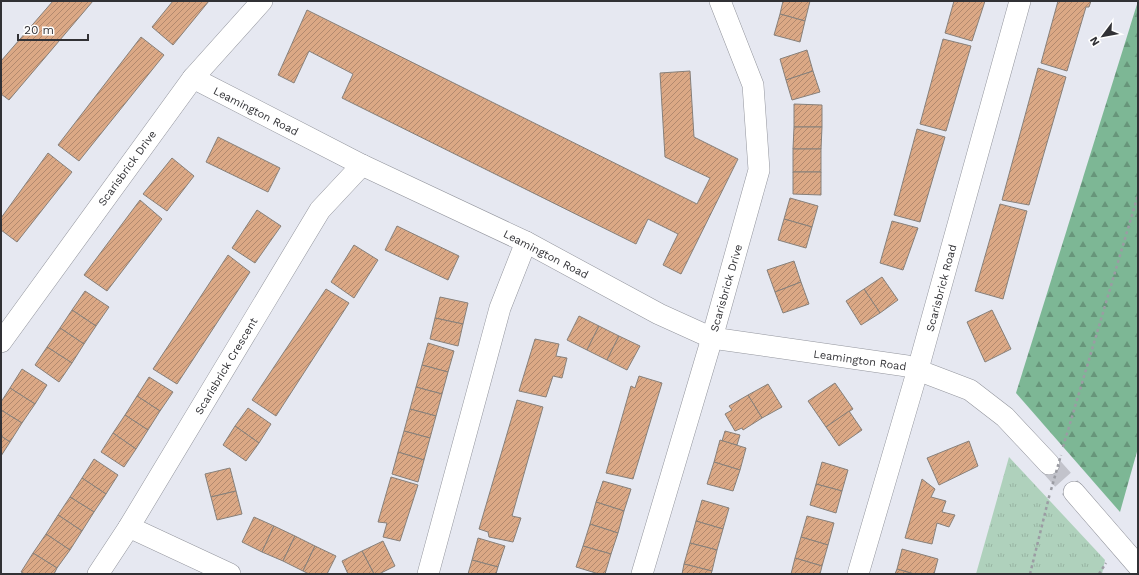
<svg xmlns="http://www.w3.org/2000/svg" width="1139" height="575" viewBox="0 0 1139 575" font-family="'Work Sans',sans-serif">
<defs>
<pattern id="grass-tufts" width="24" height="20" patternUnits="userSpaceOnUse"><rect width="24" height="20" fill="#afd1bc"/><path d="M3 7l-1-3M5 7V3M7 7l1-3M15 17l-1-3M17 17v-4M19 17l1-3" fill="none" stroke="#97b4a2"/></pattern>
<pattern id="forest-firs" width="22" height="20" patternUnits="userSpaceOnUse"><rect width="22" height="20" fill="#7db795"/><path d="M5 1l3.5 6h-7zM16 11l3.5 6h-7z" fill="#67957a"/></pattern>
<pattern id="building-hatch" width="6" height="6" patternUnits="userSpaceOnUse"><rect width="6" height="6" fill="#dba885"/><path d="M-1 1l2-2M0 6l6-6M5 7l2-2" fill="none" stroke="#b2896e"/></pattern>
</defs>
<rect width="100%" height="100%" fill="#e6e8f1"/>
<polygon fill="url(#grass-tufts)" points="1009,457 1105,560 1102,574 976,574"/>
<polygon fill="url(#forest-firs)" points="1138,1 1138,448 1120,512 1016,393"/>
<g fill="url(#building-hatch)" stroke="#87807a">
<polygon points="53,1 93,1 9,100 1,94 1,61"/>
<polygon points="173,1 209,1 173,45 152,27"/>
<polygon points="783,1 810,1 805,21 780,14"/>
<polygon points="954,1 985,1 972,41 945,33"/>
<polygon points="1058,1 1091,1 1089,7 1086,7 1067,71 1041,63"/>
<polygon points="307,10 697,204 710,178 665,157 660,73 690,71 694,137 738,159 681,274 663,265 678,234 648,219 636,244 342,98 353,74 309,51 294,83 278,75"/>
<polygon points="780,14 805,21 800,42 774,35"/>
<polygon points="141,37 164,55 79,161 58,145"/>
<polygon points="943,39 971,46 946,131 920,124"/>
<polygon points="807,50 813,71 786,80 780,59"/>
<polygon points="1038,68 1066,77 1029,205 1002,200"/>
<polygon points="813,71 820,92 792,100 786,80"/>
<polygon points="794,104 822,105 822,127 794,127"/>
<polygon points="794,127 822,127 821,149 793,149"/>
<polygon points="917,129 945,137 920,222 894,215"/>
<polygon points="218,137 280,168 268,192 206,162"/>
<rect x="793" y="149" width="28" height="23"/>
<polygon points="48,153 72,172 17,242 1,230 1,218"/>
<polygon points="172,158 194,176 167,211 143,194"/>
<polygon points="793,172 821,172 821,195 793,194"/>
<polygon points="790,198 818,206 812,227 784,219"/>
<polygon points="140,200 162,219 107,291 84,275"/>
<polygon points="1000,204 1027,211 1003,299 975,291"/>
<polygon points="257,210 281,226 255,263 232,248"/>
<polygon points="784,219 812,227 806,248 778,240"/>
<polygon points="892,221 918,228 903,270 880,263"/>
<polygon points="397,226 459,256 448,280 385,250"/>
<polygon points="354,245 378,260 354,298 331,282"/>
<polygon points="228,255 250,272 177,384 153,369"/>
<polygon points="794,261 801,282 775,292 767,270"/>
<polygon points="882,277 898,300 880,313 864,289"/>
<polygon points="801,282 809,304 783,313 775,292"/>
<polygon points="326,289 349,303 276,416 252,400"/>
<polygon points="864,289 880,313 861,325 846,301"/>
<polygon points="85,291 109,307 96,326 72,310"/>
<polygon points="440,297 468,303 463,324 435,318"/>
<polygon points="72,310 96,326 84,344 60,328"/>
<polygon points="992,310 1011,349 985,362 967,322"/>
<polygon points="579,316 599,326 587,350 567,340"/>
<polygon points="435,318 463,324 458,346 430,339"/>
<polygon points="599,326 619,336 607,360 587,350"/>
<polygon points="60,328 84,344 72,363 47,347"/>
<polygon points="619,336 640,346 627,370 607,360"/>
<polygon points="535,339 559,344 556,356 567,358 562,378 553,376 546,397 519,391"/>
<polygon points="428,343 454,351 448,372 422,365"/>
<polygon points="47,347 72,363 59,382 35,365"/>
<polygon points="422,365 448,372 442,394 416,387"/>
<polygon points="22,369 47,385 35,404 10,388"/>
<polygon points="639,376 662,383 633,479 606,473 631,386 635,388"/>
<polygon points="149,377 173,392 160,411 137,396"/>
<polygon points="835,383 853,409 826,427 808,401"/>
<polygon points="768,384 782,407 762,418 748,395"/>
<polygon points="416,387 442,394 436,416 410,409"/>
<polygon points="10,388 35,404 22,423 1,410 1,402"/>
<polygon points="748,395 762,418 743,430 742,428 735,431 725,414 732,410 729,406"/>
<polygon points="137,396 160,411 148,430 125,415"/>
<polygon points="517,400 543,407 512,516 521,518 513,542 489,537 488,532 479,529"/>
<polygon points="248,408 271,424 259,443 235,426"/>
<polygon points="410,409 436,416 430,438 404,431"/>
<polygon points="1,410 22,423 10,442 1,436"/>
<polygon points="849,411 862,430 839,446 826,427"/>
<polygon points="125,415 148,430 136,449 113,433"/>
<polygon points="235,426 259,443 246,461 223,445"/>
<polygon points="404,431 430,438 424,460 398,452"/>
<polygon points="725,431 740,435 737,445 722,441"/>
<polygon points="113,433 136,449 124,467 101,452"/>
<polygon points="1,436 10,442 1,456"/>
<polygon points="720,440 746,448 740,470 714,462"/>
<polygon points="969,441 978,466 939,485 927,458"/>
<polygon points="398,452 424,460 418,482 392,474"/>
<polygon points="94,459 118,475 106,494 82,478"/>
<polygon points="714,462 740,470 733,491 707,484"/>
<polygon points="822,462 848,470 842,491 816,484"/>
<polygon points="230,468 236,491 211,497 205,474"/>
<polygon points="391,477 418,485 400,541 383,537 387,523 378,522"/>
<polygon points="82,478 106,494 94,512 70,497"/>
<polygon points="922,479 935,489 931,497 946,501 942,512 955,515 949,527 937,523 932,544 905,538"/>
<polygon points="603,481 631,489 624,511 596,502"/>
<polygon points="816,484 842,491 836,513 810,505"/>
<polygon points="236,491 242,514 217,520 211,497"/>
<polygon points="70,497 94,512 82,531 58,515"/>
<polygon points="702,500 729,508 723,529 696,521"/>
<polygon points="596,502 624,511 618,533 590,524"/>
<polygon points="58,515 82,531 70,550 46,534"/>
<polygon points="807,516 834,523 828,545 801,537"/>
<polygon points="254,517 274,526 262,552 242,542"/>
<polygon points="696,521 723,529 717,550 690,543"/>
<polygon points="590,524 618,533 611,554 583,546"/>
<polygon points="274,526 295,536 283,561 262,552"/>
<polygon points="46,534 70,550 57,568 33,553"/>
<polygon points="295,536 315,546 303,571 283,561"/>
<polygon points="801,537 828,545 822,566 795,558"/>
<polygon points="478,538 505,546 498,567 472,560"/>
<polygon points="383,541 395,566 379,574 374,574 362,551"/>
<polygon points="690,543 717,550 712,571 684,564"/>
<polygon points="315,546 336,556 327,574 309,574 303,571"/>
<polygon points="583,546 611,554 605,574 599,574 576,567"/>
<polygon points="902,549 938,559 934,574 914,574 897,569"/>
<polygon points="362,551 374,574 348,574 342,561"/>
<polygon points="33,553 57,568 54,574 25,574 21,572"/>
<polygon points="795,558 822,566 820,574 791,574"/>
<polygon points="472,560 498,567 496,574 468,574"/>
<polygon points="684,564 712,571 711,574 682,574"/>
<polygon points="897,569 914,574 895,574"/>
</g>
<g fill="none" stroke-linecap="round" stroke-linejoin="round">
<polyline stroke="#c2c3cb" stroke-width="21" stroke-dasharray="21 10" stroke-linecap="butt" points="1049,464 1074,492"/>
<defs>
<g id="minor">
<polyline points="193,78 362,165 526,242 659,314 712,338 907,366 970,390 1005,417 1049,464"/>
<polyline points="1,342 193,78 262,1"/>
<polyline points="1074,492 1138,566"/>
<polyline points="129,527 230,574"/>
<polyline points="98,574 129,527 320,210 362,165"/>
<polyline points="428,574 500,308 526,242"/>
<polyline points="642,574 712,338 759,170 753,85 720,1"/>
<polyline points="858,574 918,369 1020,1"/>
</g>
</defs>
<use href="#minor" stroke="#93959d" stroke-width="22"/>
<g stroke="#9b9ca3" stroke-width="2.5" stroke-dasharray="3 3" stroke-linecap="butt">
<polyline points="1063,447 1138,195"/>
<polyline points="1030,574 1050,493"/>
<polyline points="1099,574 1106,563"/>
</g>
<use href="#minor" stroke="#fff" stroke-width="21"/>
<polyline stroke="#9b9ca3" stroke-width="2.5" stroke-dasharray="3 3" stroke-linecap="butt" points="1051,490 1061,455"/>
</g>
<g text-anchor="middle" stroke-width="3.5" stroke-linejoin="round" paint-order="stroke">
<g font-size="11" fill="#313135" stroke="#fff">
<text transform="translate(256 111) rotate(27)" y="4">Leamington Road</text>
<text transform="translate(127 168) rotate(-54)" y="4">Scarisbrick Drive</text>
<text transform="translate(546 254) rotate(27)" y="4">Leamington Road</text>
<text transform="translate(726 288) rotate(-74)" y="4">Scarisbrick Drive</text>
<text transform="translate(941 288) rotate(-75)" y="4">Scarisbrick Road</text>
<text transform="translate(860 360) rotate(8)" y="4">Leamington Road</text>
<text transform="translate(226 366) rotate(-59)" y="4">Scarisbrick Crescent</text>
</g>
</g>
<rect width="1139" height="575" fill="none" stroke="#313135" stroke-width="4"/>
<g transform="translate(1103 36) rotate(238)" stroke="#ffffff" stroke-width="3" paint-order="stroke">
<path d="M0-3L7 15L0 10L-7 15Z" fill="#313135"/>
<text y="-6" font-size="11" font-weight="bold" text-anchor="middle" fill="#313135">N</text>
</g>
<path d="M18 34v6h70v-6" fill="none" stroke="#313135" stroke-width="2"/>
<text x="24" y="34" font-size="12" fill="#313135" stroke="#ffffff" stroke-width="3" paint-order="stroke">20 m</text>
</svg>
